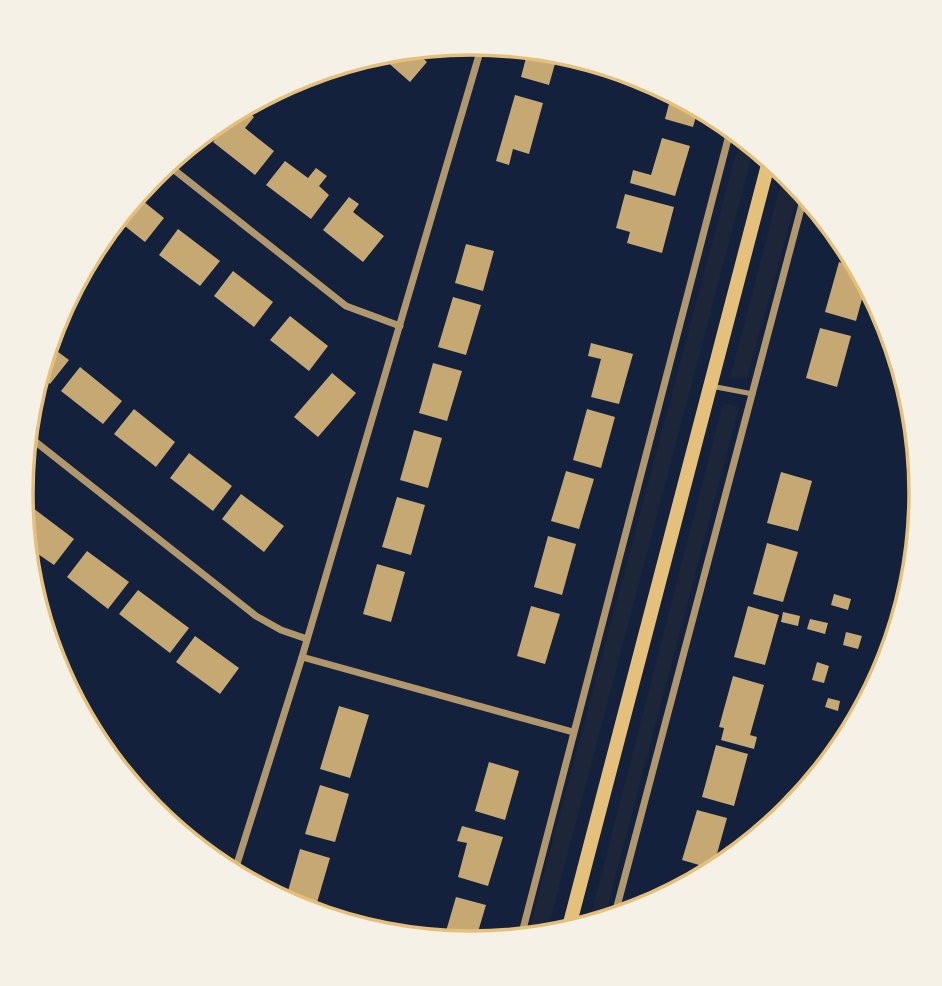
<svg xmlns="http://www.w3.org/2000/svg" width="942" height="986" viewBox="0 0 942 986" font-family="Karla,sans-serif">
<rect width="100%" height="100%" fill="#14213d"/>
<g fill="#1d2539">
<polygon points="739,142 753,151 548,928 529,931"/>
<polygon points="784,172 789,175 799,190 747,378 730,378"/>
<polygon points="723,403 739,407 605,916 590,919"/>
</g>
<g fill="#c6a872">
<polygon points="418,54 427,62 410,82 385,60"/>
<polygon points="527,54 556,60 549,85 521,77"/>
<polygon points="515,95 543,103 529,154 513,149 509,165 496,161"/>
<polygon points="671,96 697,113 693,127 665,119"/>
<polygon points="248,111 254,117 245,128 274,151 255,175 213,142 226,126"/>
<polygon points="662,138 690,146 675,196 630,183 633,170 651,175"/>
<polygon points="285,161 308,178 316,168 327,176 319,186 329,195 311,219 266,185"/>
<polygon points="625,194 674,207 662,253 627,243 630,232 616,228"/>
<polygon points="138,197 164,218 145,242 121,223"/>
<polygon points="349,197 359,204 353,212 384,236 363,262 323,230"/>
<polygon points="178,229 220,261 200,286 159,255"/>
<polygon points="466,244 494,251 483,291 455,283"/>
<polygon points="839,262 849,265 865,288 856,321 825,312"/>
<polygon points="233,271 273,302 254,327 214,296"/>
<polygon points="453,297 481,305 466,355 438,347"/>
<polygon points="290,316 328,346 309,371 270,340"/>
<polygon points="820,328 851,336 837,387 806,378"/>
<polygon points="591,343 633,354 619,404 591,397 601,359 588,356"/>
<polygon points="50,346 69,360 50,384 44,379"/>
<polygon points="433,363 462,371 447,421 419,413"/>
<polygon points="80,367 122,401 103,424 61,391"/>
<polygon points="332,373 356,393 318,437 294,417"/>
<polygon points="134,409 175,442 156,467 114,434"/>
<polygon points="587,409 615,417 601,468 573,460"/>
<polygon points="414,430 442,438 428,488 400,480"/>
<polygon points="189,453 232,486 213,511 170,478"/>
<polygon points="566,471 594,479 579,529 551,521"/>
<polygon points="781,472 812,481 798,531 767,523"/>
<polygon points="241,494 284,526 264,552 222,519"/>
<polygon points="397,497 425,505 411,555 382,547"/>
<polygon points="33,508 74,539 54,565 32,550 26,518"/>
<polygon points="548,536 576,544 562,595 534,587"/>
<polygon points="767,543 798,552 783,602 753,594"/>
<polygon points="87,551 129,582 108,609 67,577"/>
<polygon points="377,564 405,572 391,622 363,614"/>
<polygon points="138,590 189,628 170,653 119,614"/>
<polygon points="834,594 851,599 848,610 831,605"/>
<polygon points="531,606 560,614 545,664 517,656"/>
<polygon points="748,606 779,615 765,665 734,657"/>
<polygon points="783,612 800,616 798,626 781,622"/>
<polygon points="810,619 828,623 825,634 807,629"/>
<polygon points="846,632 862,636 858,649 843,645"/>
<polygon points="195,636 239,668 220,694 176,662"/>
<polygon points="817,662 829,666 824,683 812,680"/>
<polygon points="733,676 764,685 750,735 757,737 754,749 721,740 724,728 719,727"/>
<polygon points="828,698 840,701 838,711 825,707"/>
<polygon points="339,706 369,715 350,778 320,769"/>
<polygon points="716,745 748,754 734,806 702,797"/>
<polygon points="489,762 519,771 505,820 475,811"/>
<polygon points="320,785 349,794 335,842 305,834"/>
<polygon points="154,807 211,847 210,849 153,811"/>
<polygon points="697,810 727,818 715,861 706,867 682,860"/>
<polygon points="462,826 503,837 488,886 458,877 467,843 457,841"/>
<polygon points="300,849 330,858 316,906 286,898"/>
<polygon points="456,897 486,905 475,942 444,938"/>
</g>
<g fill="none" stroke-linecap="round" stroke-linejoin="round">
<polyline stroke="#b1986c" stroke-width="5" points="711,386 753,394"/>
<g stroke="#b1986c" stroke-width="7">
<polyline points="168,165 346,306 400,326"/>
<polyline points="32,439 256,616 281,630 307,639"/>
<polyline points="302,657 573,732"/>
<polyline points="236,867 302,657 482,45"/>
<polyline points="615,914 804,197"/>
<polyline points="522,933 729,135"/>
</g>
<polyline stroke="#e5c07b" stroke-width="14" points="570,923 769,161"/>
</g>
<path d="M0 0H942V986H0ZM33 493a438 438 0 1 1 876 0a438 438 0 1 1-876 0Z" fill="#f6f1e7" fill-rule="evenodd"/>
<path fill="none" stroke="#e5c07b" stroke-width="3.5" d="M33 493a438 438 0 1 1 876 0a438 438 0 1 1-876 0Z"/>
</svg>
